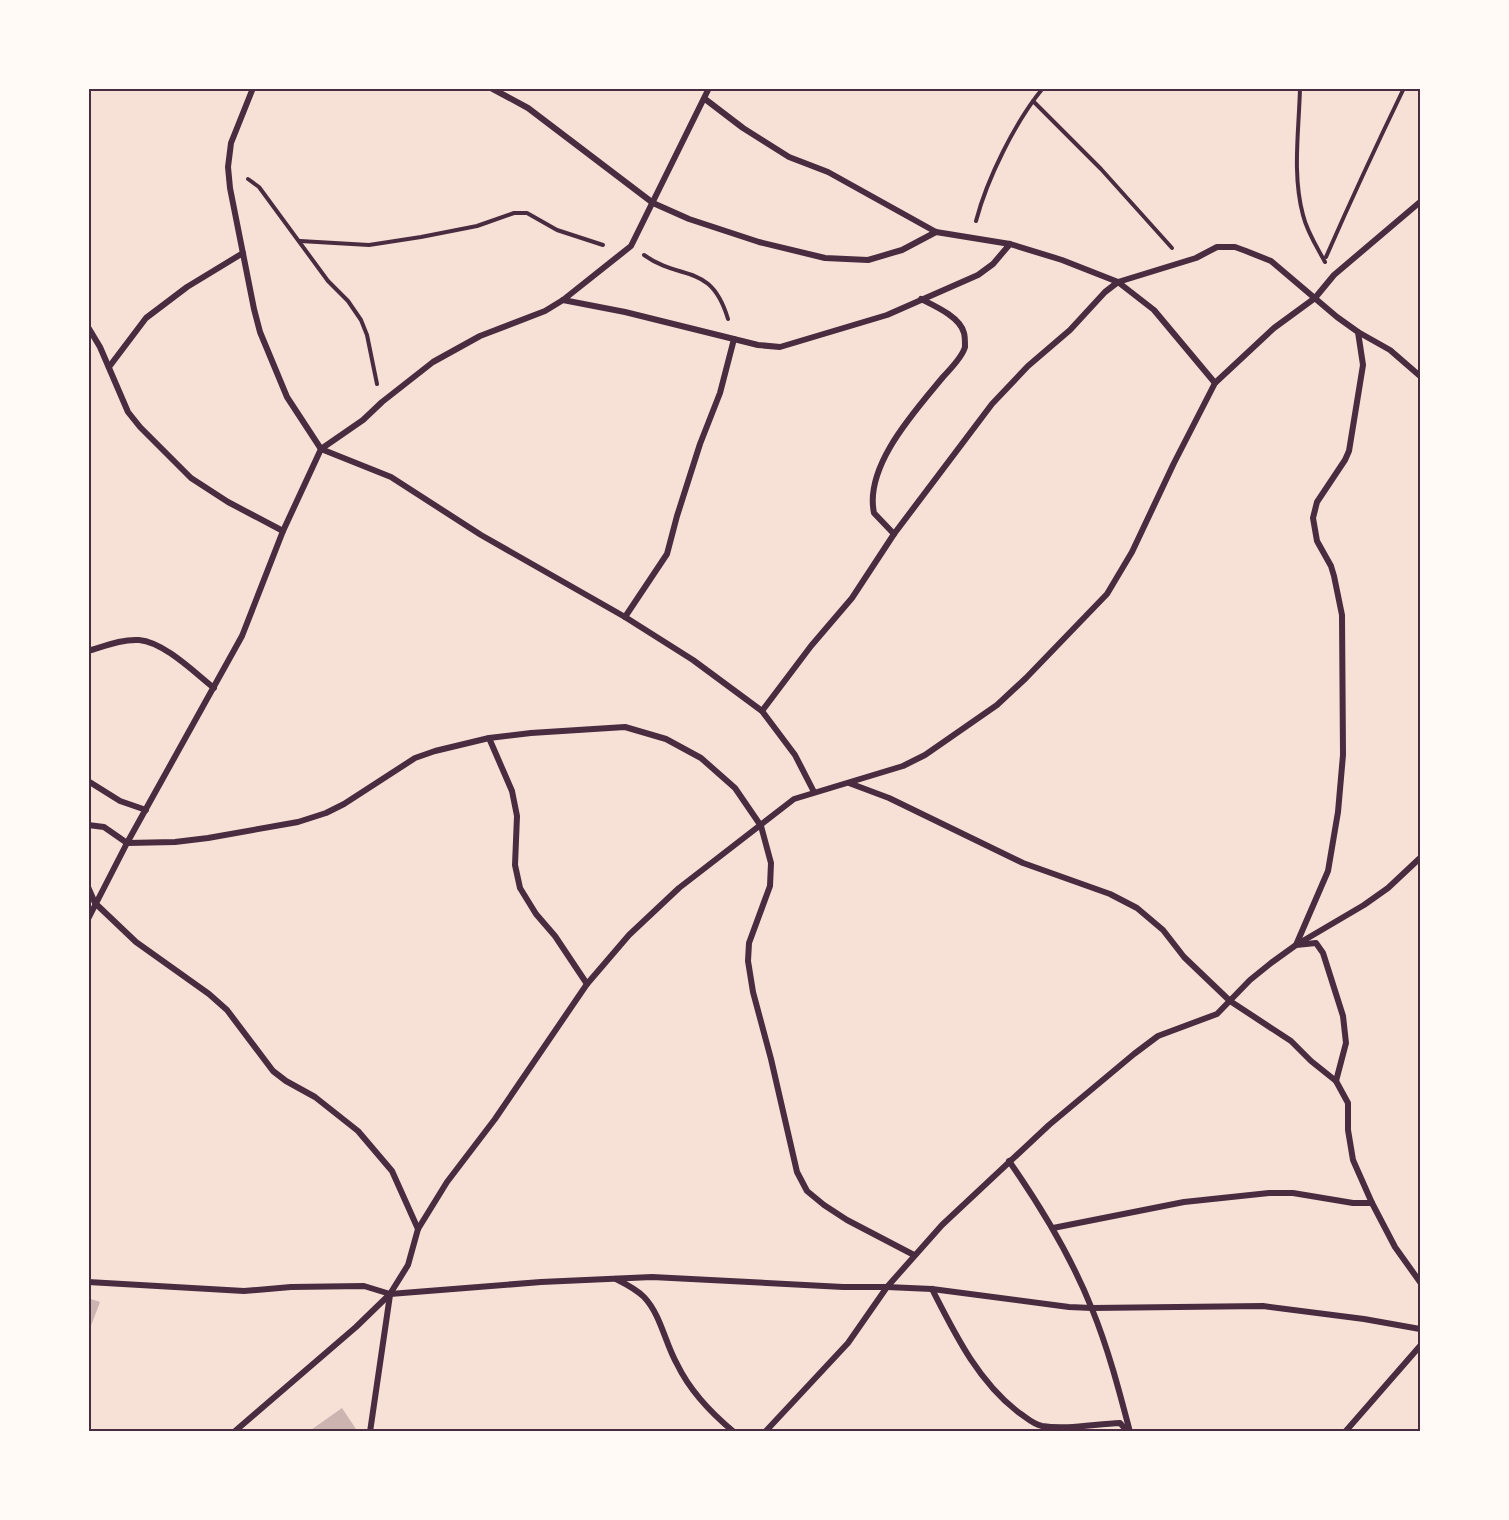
<svg xmlns="http://www.w3.org/2000/svg" width="1509" height="1520" viewBox="0 0 1509 1520" font-family="Karla,sans-serif">
<rect width="100%" height="100%" fill="#f7e1d7"/>
<g fill="#ccb4b1">
<polygon points="88,1298 100,1302 89,1331 88,1331"/>
<polygon points="342,1408 358,1432 308,1432"/>
</g>
<g fill="none" stroke-linecap="round" stroke-linejoin="round">
<g stroke="#4a2c40" stroke-width="4">
<path d="M1300 88C1299 130 1292 174 1303 215 1307 232 1317 247 1325 262"/>
<polyline points="1033,101 1101,169 1172,248"/>
<polyline points="248,179 259,187 328,281 348,301 361,320 367,335 377,384"/>
<path d="M976 221C987 179 1015 122 1043 88"/>
<polyline points="300,241 369,245 421,237 477,226 514,213 527,213 557,230 603,245"/>
<path d="M644 255C682 282 711 262 728 319"/>
<path d="M1326 257C1351 200 1377 144 1404 88"/>
</g>
<g stroke="#4a2c40" stroke-width="6">
<polyline points="253,88 231,143 228,167 230,188 254,309 260,332 287,397 321,449 391,477 481,535 625,617 693,660 762,711 795,755 814,792"/>
<polyline points="491,88 528,108 653,203 689,219 759,242 825,258 868,260 902,250 936,232"/>
<polyline points="705,99 743,128 789,157 828,172 936,232 1010,244 1062,260 1118,282 1154,310 1215,383"/>
<polyline points="563,300 625,312 758,345 780,347 887,315 978,275 993,264 1010,244"/>
<polyline points="88,327 100,347 128,412 140,427 191,478 228,502 283,531"/>
<polyline points="109,367 146,318 187,287 243,253"/>
<path d="M894 534 874 513C864 466 915 411 943 377 950 369 962 358 965 347 965 344 965 336 964 333 960 317 935 306 921 299"/>
<polyline points="625,617 667,554 677,516 700,444 720,393 734,339"/>
<path d="M88 651C105 646 122 639 139 640 164 642 195 673 214 688"/>
<polyline points="762,711 811,646 852,598 894,534 992,404 1028,366 1070,330 1105,292 1118,282 1196,258 1217,247 1235,247 1246,251 1271,261 1337,317 1358,332 1390,350 1420,376"/>
<polyline points="489,738 512,791 517,816 515,865 520,888 536,914 555,936 587,984"/>
<polyline points="88,781 120,801 146,810"/>
<polyline points="849,783 889,798 1023,863 1110,894 1137,908 1163,930 1184,957 1230,1001 1291,1041 1311,1061 1336,1081 1348,1103 1348,1130 1353,1160 1372,1203 1395,1247 1420,1282"/>
<polyline points="88,825 104,827 127,843 175,842 208,838 298,822 326,813 344,804 415,758 435,751 489,738 531,733 625,727 666,739 701,758 735,788 761,826 771,863 770,886 749,943 748,961 753,992 771,1059 797,1172 807,1191 824,1205 847,1220 914,1255"/>
<polyline points="88,887 95,903 136,942 209,994 227,1010 273,1071 286,1081 315,1097 358,1131 392,1171 418,1229"/>
<polyline points="88,919 127,843 242,636 283,531 321,449 363,420 382,402 433,362 480,336 545,311 563,300 631,246 709,88"/>
<polyline points="1336,1081 1346,1043 1343,1016 1323,953 1316,943 1296,945 1328,871 1338,812 1343,755 1342,615 1334,576 1331,566 1317,541 1313,518 1317,502 1345,460 1349,451 1363,365 1358,332"/>
<path d="M1009 1161C1041 1207 1071 1256 1092 1309 1108 1348 1119 1390 1130 1432"/>
<polyline points="1053,1228 1184,1202 1269,1193 1293,1193 1353,1203 1372,1203"/>
<path d="M616 1279C626 1284 636 1289 644 1297 661 1315 665 1343 677 1364 690 1391 711 1413 734 1432"/>
<polyline points="88,1282 244,1291 291,1287 364,1286 390,1294 541,1282 652,1277 843,1287 887,1287 932,1289 1069,1307 1092,1308 1263,1306 1364,1319 1420,1329"/>
<path d="M932 1289C955 1334 977 1380 1018 1412 1026 1417 1032 1424 1042 1426 1066 1430 1095 1424 1120 1423L1128 1432"/>
<polyline points="234,1432 356,1327 390,1294 408,1265 418,1229 447,1182 495,1119 587,984 629,935 679,888 794,799 903,766 925,755 997,705 1026,678 1107,594 1132,552 1174,463 1215,383 1274,328 1315,298 1334,275 1420,202"/>
<polyline points="370,1432 390,1295"/>
<polyline points="765,1432 848,1343 887,1287 942,1225 1049,1125 1134,1054 1158,1036 1217,1014 1250,980 1271,963 1296,945 1364,905 1388,888 1420,858"/>
<polyline points="1345,1432 1420,1346"/>
</g>
</g>
<rect width="1509" height="1520" fill="none" stroke="#fffaf5" stroke-width="180"/>
<rect x="90" y="90" width="1329" height="1340" fill="none" stroke="#4a2c40" stroke-width="2"/>
</svg>
